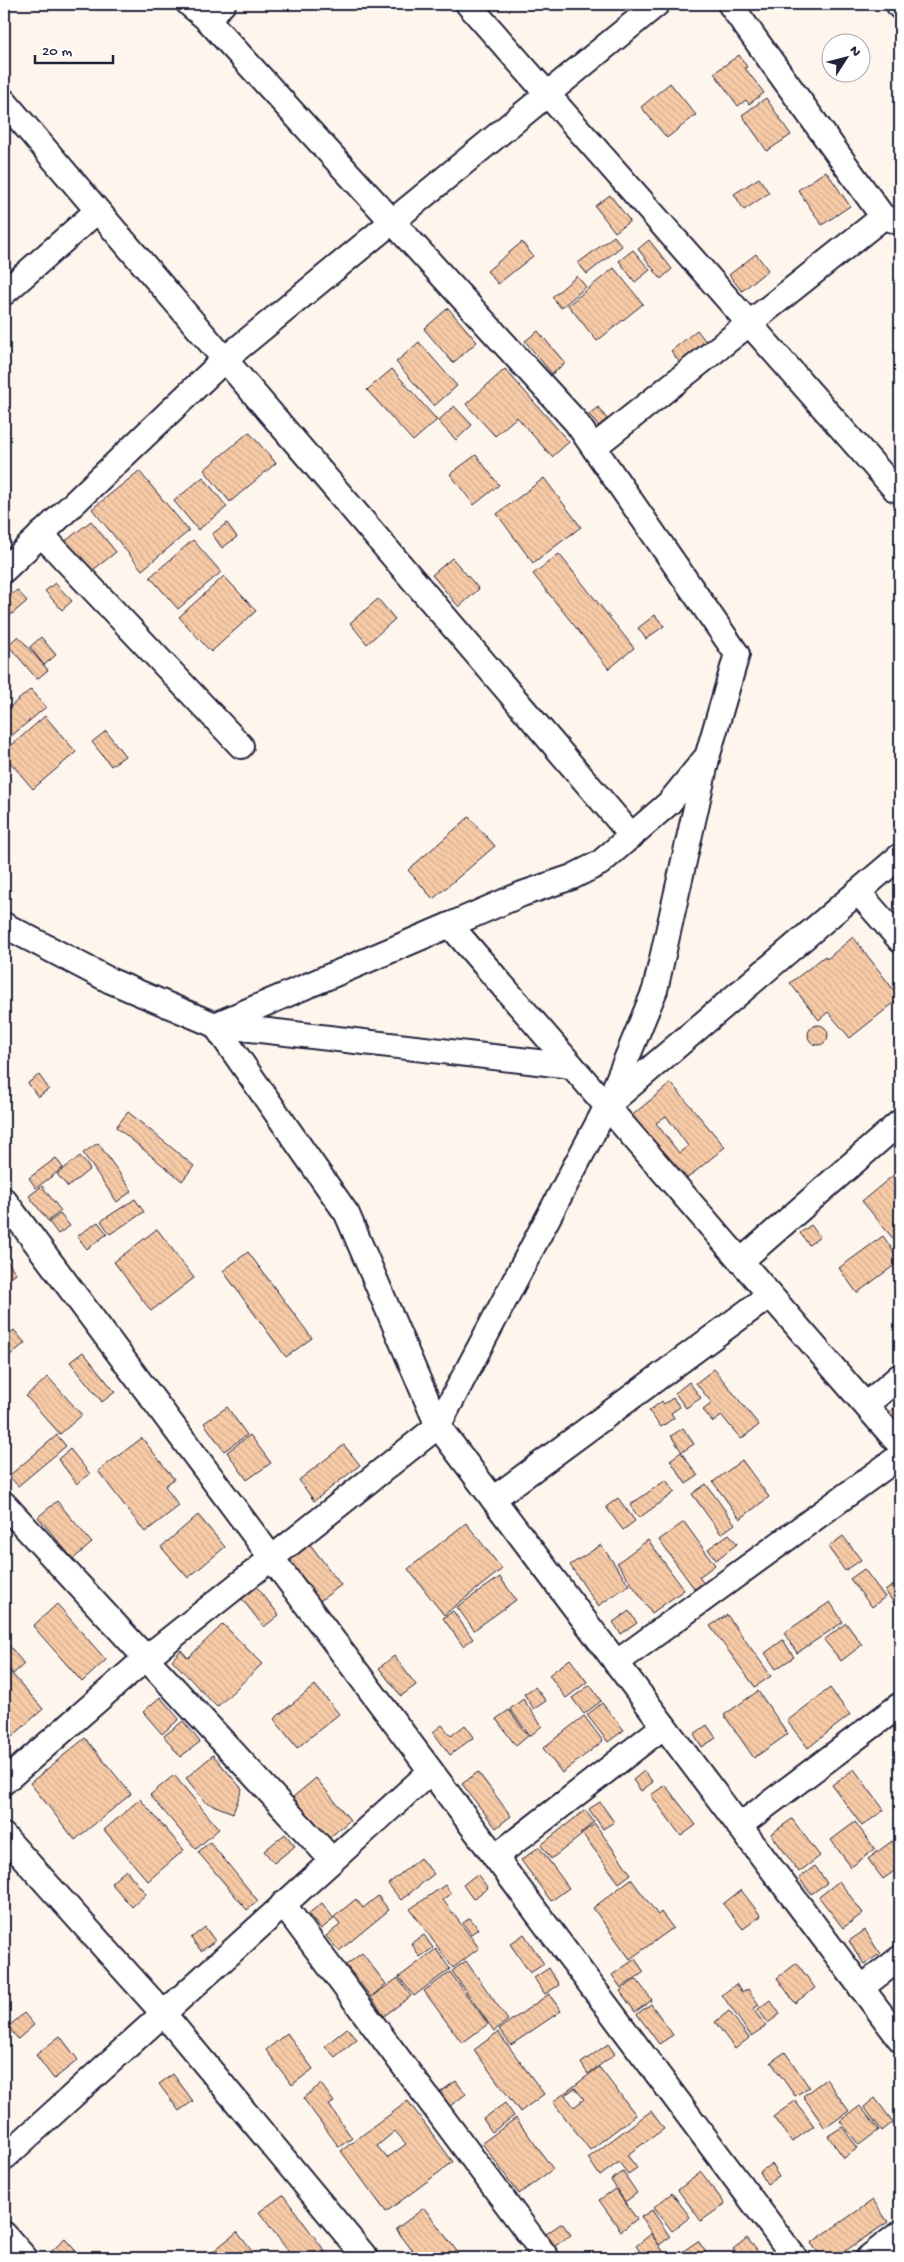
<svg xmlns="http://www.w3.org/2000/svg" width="904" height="2262" viewBox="0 0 904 2262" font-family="'Gochi Hand',sans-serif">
<defs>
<pattern id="building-back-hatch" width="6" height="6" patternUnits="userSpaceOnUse" patternTransform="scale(1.25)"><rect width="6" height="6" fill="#f8cba7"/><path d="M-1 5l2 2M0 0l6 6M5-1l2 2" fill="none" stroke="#d4ae91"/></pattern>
</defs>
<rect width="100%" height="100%" fill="#fef5ed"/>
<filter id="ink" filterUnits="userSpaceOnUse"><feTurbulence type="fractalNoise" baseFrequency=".02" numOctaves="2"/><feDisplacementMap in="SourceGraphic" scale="10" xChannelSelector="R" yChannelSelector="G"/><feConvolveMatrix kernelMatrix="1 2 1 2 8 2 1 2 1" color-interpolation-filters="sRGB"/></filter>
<g filter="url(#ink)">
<g fill="url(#building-back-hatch)" stroke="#22223b" fill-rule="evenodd">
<polygon points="739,55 747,67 745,68 764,93 749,104 746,100 738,106 714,73"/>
<polygon points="670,83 696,115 667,138 641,107"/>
<polygon points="766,98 791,135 767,151 742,115"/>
<polygon points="826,171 850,206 822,225 798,190"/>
<polygon points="759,178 769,193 744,210 734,194"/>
<polygon points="610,195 630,221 615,232 595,206"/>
<polygon points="614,236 622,246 587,274 578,263"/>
<polygon points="649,240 672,269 661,279 638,249"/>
<polygon points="522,242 533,256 498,284 487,271"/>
<polygon points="633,250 650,270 635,282 619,261"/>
<polygon points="756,254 768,270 742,291 729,275"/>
<polygon points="614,268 643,304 597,341 568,305"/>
<polygon points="577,276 586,287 561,308 552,297"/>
<polygon points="448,308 477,342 453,363 424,329"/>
<polygon points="697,330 707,343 681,364 671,351"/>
<polygon points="538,331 565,363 552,374 525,341"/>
<polygon points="419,342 457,386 434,406 396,362"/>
<polygon points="392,369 437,420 413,441 367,390"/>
<polygon points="505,369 569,442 552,457 517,417 495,436 466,404"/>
<polygon points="454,406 472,425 456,440 438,421"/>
<polygon points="598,407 607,419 598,426 589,414"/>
<polygon points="249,432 276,463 230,502 204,470"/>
<polygon points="476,455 499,485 474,505 450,474"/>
<polygon points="139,471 189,531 142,570 92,509"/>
<polygon points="203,477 227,507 198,530 174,501"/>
<polygon points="544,478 581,527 533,563 497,514"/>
<polygon points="91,521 116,552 88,574 63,543"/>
<polygon points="227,523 237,537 222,548 212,534"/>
<polygon points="193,540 221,572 178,609 150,577"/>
<polygon points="559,554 634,648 609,669 533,574"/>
<polygon points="452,558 479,589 459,607 432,575"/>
<polygon points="224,576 256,611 211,652 179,617"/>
<polygon points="55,583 72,601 62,610 45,591"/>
<polygon points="17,590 27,601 4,621 4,602"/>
<polygon points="378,599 395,619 367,644 350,623"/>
<polygon points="655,615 664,626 646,639 638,628"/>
<polygon points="18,636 48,670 37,679 8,645"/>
<polygon points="41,637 56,655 44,665 30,647"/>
<polygon points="31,689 46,707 4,742 4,712"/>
<polygon points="45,716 76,752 33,789 4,755 4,752"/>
<polygon points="106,731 125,756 111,766 92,742"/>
<polygon points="469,817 495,846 433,899 408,870"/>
<polygon points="853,937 900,998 850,1038 828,1012 819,1020 790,983 825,956 827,959"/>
<circle cx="818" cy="1035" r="10"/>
<polygon points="39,1075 49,1089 38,1097 28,1083"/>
<path d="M671 1083 725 1147 678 1186 624 1122ZM666 1116 688 1146 679 1153 656 1123Z"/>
<polygon points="128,1112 194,1166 182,1181 116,1127"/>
<polygon points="98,1143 132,1191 117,1202 83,1153"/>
<polygon points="80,1156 90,1169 68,1187 57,1174"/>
<polygon points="56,1158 63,1168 36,1188 29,1178"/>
<polygon points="896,1173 900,1178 900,1247 862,1201"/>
<polygon points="42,1186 61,1211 48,1221 29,1196"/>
<polygon points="135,1199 144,1212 110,1234 101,1221"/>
<polygon points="60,1214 70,1226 58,1234 49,1222"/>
<polygon points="98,1222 107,1234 87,1249 77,1236"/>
<polygon points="811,1225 820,1237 809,1245 800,1233"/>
<polygon points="157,1229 194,1278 151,1311 114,1262"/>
<polygon points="883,1236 900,1261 857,1293 839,1268"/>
<polygon points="248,1252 312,1338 286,1357 223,1271"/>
<polygon points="4,1257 16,1273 4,1283"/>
<polygon points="14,1330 25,1343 9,1356 4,1349 4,1338"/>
<polygon points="83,1352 115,1392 102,1402 70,1362"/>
<polygon points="714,1369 759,1425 741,1439 722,1416 713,1422 703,1410 712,1403 696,1383"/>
<polygon points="48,1377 82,1415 60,1434 26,1396"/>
<polygon points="689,1382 701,1398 686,1408 675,1393"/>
<polygon points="673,1398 680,1407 671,1413 674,1418 661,1427 649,1411 662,1401 664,1404"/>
<polygon points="900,1403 900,1428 887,1414"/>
<polygon points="227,1407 247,1435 224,1451 204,1423"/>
<polygon points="683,1428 694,1444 682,1452 671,1436"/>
<polygon points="57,1435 66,1446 18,1486 9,1476"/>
<polygon points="250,1435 271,1463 247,1480 227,1452"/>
<polygon points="142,1438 174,1479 165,1486 179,1506 145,1532 98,1471"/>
<polygon points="344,1445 360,1465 314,1501 299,1480"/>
<polygon points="70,1449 90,1474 77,1484 58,1459"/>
<polygon points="681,1452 698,1476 686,1484 670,1460"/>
<polygon points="742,1460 769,1497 740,1519 713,1482"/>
<polygon points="666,1480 675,1492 639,1518 630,1505"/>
<polygon points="706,1484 735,1524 721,1534 692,1494"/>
<polygon points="618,1498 635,1521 623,1530 606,1507"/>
<polygon points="57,1501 92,1543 73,1559 38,1517"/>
<polygon points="900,1508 900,1523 893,1515"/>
<polygon points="198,1515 225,1547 188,1578 161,1547"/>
<polygon points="684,1522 715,1565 699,1577 705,1585 696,1591 659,1540"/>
<polygon points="466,1523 502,1569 444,1615 408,1569"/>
<polygon points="729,1534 737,1544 716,1560 708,1549"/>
<polygon points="843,1536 861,1560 845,1571 828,1547"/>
<polygon points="648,1540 684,1590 652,1613 617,1563"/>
<polygon points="309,1543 341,1585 317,1603 285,1562"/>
<polygon points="601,1545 629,1585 598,1606 570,1565"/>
<polygon points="864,1569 885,1597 872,1607 850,1579"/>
<polygon points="500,1577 516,1600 474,1630 457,1607"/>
<polygon points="898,1582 900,1584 900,1611 885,1591"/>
<polygon points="257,1587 279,1615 264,1627 242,1599"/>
<polygon points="830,1602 843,1622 797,1653 784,1633"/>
<polygon points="57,1604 106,1660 82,1682 33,1626"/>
<polygon points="453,1611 473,1639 463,1646 443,1618"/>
<polygon points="629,1611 637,1623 621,1634 613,1622"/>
<polygon points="727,1615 771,1676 755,1687 710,1626"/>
<polygon points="846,1623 862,1645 841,1661 824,1640"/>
<polygon points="223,1624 262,1664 217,1707 172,1660 181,1650 188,1658"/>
<polygon points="4,1639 24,1664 13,1674 4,1663"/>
<polygon points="783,1640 794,1657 776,1669 765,1653"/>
<polygon points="394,1656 416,1685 401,1696 379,1668"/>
<polygon points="570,1659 587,1682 566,1698 549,1675"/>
<polygon points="6,1667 43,1709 4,1744 4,1669"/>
<polygon points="315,1685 339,1714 297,1748 274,1719"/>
<polygon points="590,1685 601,1701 584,1714 572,1698"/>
<polygon points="535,1687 546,1701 534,1709 524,1694"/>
<polygon points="830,1688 850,1715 808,1748 787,1721"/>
<polygon points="758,1691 788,1734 754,1758 724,1715"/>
<polygon points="160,1697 179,1719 162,1734 143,1712"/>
<polygon points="523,1699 542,1726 530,1736 510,1709"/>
<polygon points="602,1703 624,1730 608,1742 587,1715"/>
<polygon points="509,1710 528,1736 516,1746 496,1719"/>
<polygon points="584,1716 603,1741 562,1773 543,1748"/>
<polygon points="183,1721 200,1742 180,1757 164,1736"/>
<polygon points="442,1725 451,1736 465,1725 474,1737 450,1755 433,1732"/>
<polygon points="707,1725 716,1738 702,1747 694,1734"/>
<polygon points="900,1737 900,1749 895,1741"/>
<polygon points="85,1738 131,1794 75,1840 30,1783"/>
<polygon points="213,1755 242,1789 233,1813 205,1802 186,1778"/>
<polygon points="854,1769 884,1810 862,1826 832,1785"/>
<polygon points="644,1771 653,1782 641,1791 633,1780"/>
<polygon points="478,1772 511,1816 496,1828 462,1784"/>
<polygon points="174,1775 219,1829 196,1849 150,1795"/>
<polygon points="316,1778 350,1820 328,1839 293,1797"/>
<polygon points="665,1785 696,1825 681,1836 651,1795"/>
<polygon points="140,1799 184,1850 148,1881 104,1830"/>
<polygon points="600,1802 614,1822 603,1829 589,1809"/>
<polygon points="585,1810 594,1822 580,1834 582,1835 551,1859 541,1845"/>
<polygon points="792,1819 820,1856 799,1872 771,1834"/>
<polygon points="855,1822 875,1849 851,1867 831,1840"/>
<polygon points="595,1824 631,1874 619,1883 582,1833"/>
<polygon points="285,1834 295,1846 274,1863 264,1851"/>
<polygon points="892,1841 900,1852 900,1867 883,1879 868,1859"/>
<polygon points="210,1842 258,1901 247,1910 198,1852"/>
<polygon points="539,1847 569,1888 551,1901 521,1860"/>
<polygon points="420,1858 434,1874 401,1900 388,1884"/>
<polygon points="815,1866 827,1883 811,1894 799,1878"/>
<polygon points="126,1870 146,1894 132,1907 111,1883"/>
<polygon points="477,1874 488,1888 473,1899 463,1885"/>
<polygon points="631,1879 658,1915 661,1912 673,1928 630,1959 593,1908"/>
<polygon points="839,1881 863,1913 843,1928 819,1897"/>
<polygon points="445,1885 451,1894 443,1900 479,1948 453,1968 410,1909"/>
<polygon points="741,1890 761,1916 743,1929 723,1904"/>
<polygon points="378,1896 389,1910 339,1951 326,1936 340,1925 334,1917 356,1899 363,1908"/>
<polygon points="322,1903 334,1919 321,1929 308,1914"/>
<polygon points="470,1918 478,1929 471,1934 463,1923"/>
<polygon points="205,1927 215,1941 201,1951 191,1938"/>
<polygon points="865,1930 880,1954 864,1964 849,1941"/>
<polygon points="524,1934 544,1964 530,1973 510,1944"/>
<polygon points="424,1935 433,1948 420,1957 411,1943"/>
<polygon points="436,1949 450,1969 414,1996 399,1977"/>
<polygon points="362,1953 386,1984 371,1997 346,1965"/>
<polygon points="635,1959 644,1972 621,1988 612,1975"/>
<polygon points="466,1961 508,2020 494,2031 452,1971"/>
<polygon points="797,1963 815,1988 795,2003 777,1978"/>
<polygon points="549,1968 559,1985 545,1994 534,1978"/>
<polygon points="450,1972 488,2024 462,2043 424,1991"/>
<polygon points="398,1978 411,1996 384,2016 371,1997"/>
<polygon points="636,1979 652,2000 635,2012 620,1991"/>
<polygon points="736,1984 742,1993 748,1989 759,2005 753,2009 766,2026 751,2036 722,1995"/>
<polygon points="549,1994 561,2011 511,2045 499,2029"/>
<polygon points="770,2000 780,2014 768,2023 758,2009"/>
<polygon points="651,2004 673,2035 659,2044 637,2014"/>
<polygon points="729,2011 749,2038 735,2049 715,2022"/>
<polygon points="24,2013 34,2025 18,2039 8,2027"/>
<polygon points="347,2028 357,2039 335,2057 325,2046"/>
<polygon points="498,2032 544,2094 520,2112 474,2050"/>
<polygon points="287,2033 313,2069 292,2085 266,2050"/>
<polygon points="60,2036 78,2060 54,2079 36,2055"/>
<polygon points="608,2044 615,2054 588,2074 581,2063"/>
<polygon points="785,2052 809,2087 795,2096 771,2062"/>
<path d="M599 2067 636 2115 590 2150 553 2102ZM575 2088 584 2099 574 2107 565 2095Z"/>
<polygon points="173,2074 193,2101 179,2111 159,2084"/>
<polygon points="826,2079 849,2111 825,2128 803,2096"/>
<polygon points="456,2081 466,2094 450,2106 440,2092"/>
<polygon points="321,2084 334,2102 329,2105 352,2138 339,2147 303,2098"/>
<polygon points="875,2098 893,2122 882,2131 864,2107"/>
<path d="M408 2101 453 2162 386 2212 341 2151ZM395 2131 406 2144 387 2158 377 2146Z"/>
<polygon points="795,2101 814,2126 792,2142 773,2117"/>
<polygon points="505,2103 514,2116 492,2132 483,2119"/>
<polygon points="860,2106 879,2130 859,2145 840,2121"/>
<polygon points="651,2111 664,2129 627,2155 637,2168 628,2174 619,2162 600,2176 588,2158"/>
<polygon points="516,2118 553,2169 519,2194 482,2143"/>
<polygon points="842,2127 858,2148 844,2158 828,2136"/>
<polygon points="771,2164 779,2177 767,2184 760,2172"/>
<polygon points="623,2172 637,2193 625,2202 611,2180"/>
<polygon points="701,2172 725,2204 701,2221 678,2190"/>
<polygon points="615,2189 637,2219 621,2231 599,2200"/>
<polygon points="672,2193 690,2217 672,2231 654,2207"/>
<polygon points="283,2195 330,2258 286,2258 291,2255 259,2212"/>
<polygon points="873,2200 888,2222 835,2258 822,2258 811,2243"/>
<polygon points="424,2208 456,2250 446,2258 418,2258 396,2229"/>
<polygon points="652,2210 670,2237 659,2245 641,2217"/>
<polygon points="562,2223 571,2235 555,2246 546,2234"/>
<polygon points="237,2232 255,2255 251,2258 215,2258 211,2253"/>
<polygon points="651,2234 668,2258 645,2258 636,2246"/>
<polygon points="747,2238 763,2258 740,2258 733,2249"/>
<polygon points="65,2239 82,2258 44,2258"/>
<polygon points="698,2241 710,2258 673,2258"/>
</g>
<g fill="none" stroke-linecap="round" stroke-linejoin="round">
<defs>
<g id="minor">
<polyline points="468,4 895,489"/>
<polyline points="730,4 883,217 900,222"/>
<polyline points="898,4 900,7"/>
<polyline points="207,19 223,4"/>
<polyline points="4,101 632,836"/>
<polyline points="4,293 97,211"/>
<polyline points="594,447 883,217"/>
<polyline points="41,534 241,746"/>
<polyline points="4,570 225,359 657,4"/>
<polyline points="858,892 900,940"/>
<polyline points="4,925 111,981 215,1025 347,1214 438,1426 900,2039"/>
<polyline points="450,925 522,894 572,877 600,863 669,803 704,760"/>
<polyline points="215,1025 450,925 900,1445"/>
<polyline points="216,1025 572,1066"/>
<polyline points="610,1103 900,856"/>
<polyline points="4,1200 795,2258"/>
<polyline points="741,1261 900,1122"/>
<polyline points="866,1405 900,1376"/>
<polyline points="493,1499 770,1295"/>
<polyline points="4,1504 332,1860"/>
<polyline points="616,1663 900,1456"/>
<polyline points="4,1782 146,1658 438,1426 607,1106 655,990 708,754 737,654 576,422 207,19 189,4"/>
<polyline points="739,1826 900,1705"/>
<polyline points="4,1836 163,2013 366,2258"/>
<polyline points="495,1857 664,1726"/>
<polyline points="283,1904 547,2258"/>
<polyline points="861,1988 900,1958"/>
<polyline points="4,2158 430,1772"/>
<polyline points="4,2234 25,2258"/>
<polyline points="868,2258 900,2233"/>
</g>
</defs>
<use href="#minor" stroke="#22223b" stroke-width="28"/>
<use href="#minor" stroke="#fff" stroke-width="24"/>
</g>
</g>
<rect width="904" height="2262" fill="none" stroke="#fff" stroke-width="20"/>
<rect x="10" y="10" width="884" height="2242" fill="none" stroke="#22223b" stroke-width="2" filter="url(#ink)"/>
<g transform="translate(846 58) rotate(54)"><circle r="24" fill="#ffffff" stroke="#a7a7b1"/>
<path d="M0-4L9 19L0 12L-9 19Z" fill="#22223b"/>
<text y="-8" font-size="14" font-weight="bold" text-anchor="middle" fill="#22223b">N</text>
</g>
<path d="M35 55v8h78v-8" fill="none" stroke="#22223b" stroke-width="2.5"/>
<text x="42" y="55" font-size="15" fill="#22223b" stroke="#ffffff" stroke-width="4" paint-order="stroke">20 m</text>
</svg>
